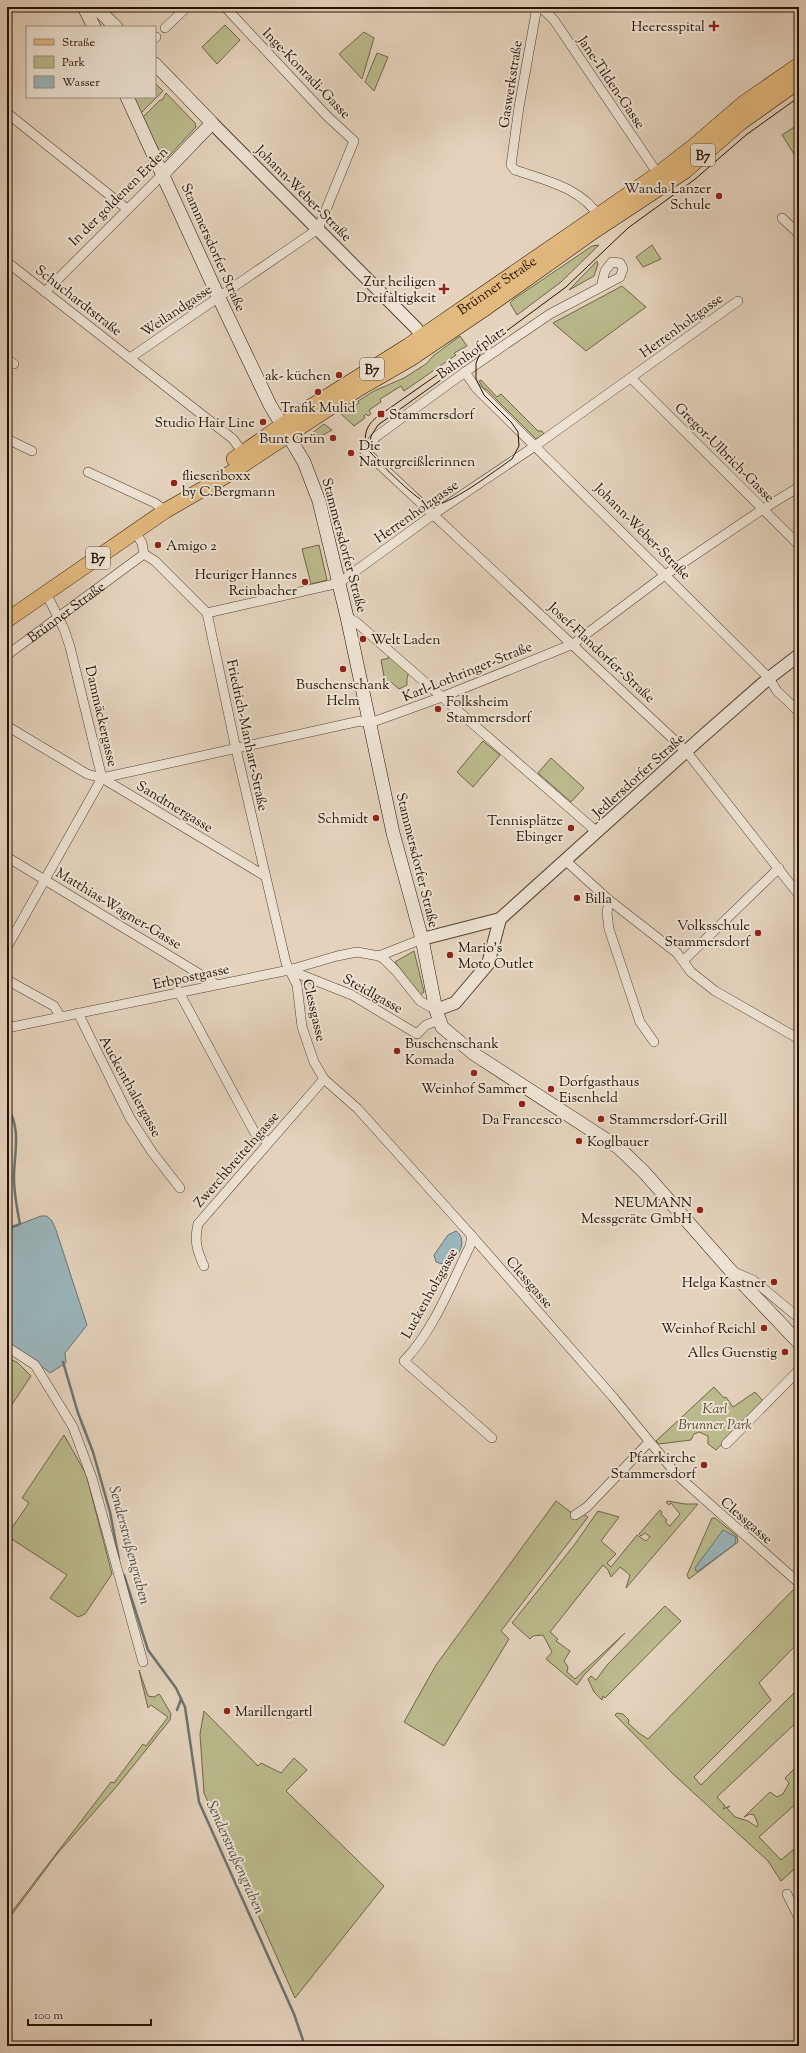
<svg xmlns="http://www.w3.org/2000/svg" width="806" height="2053" viewBox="0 0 806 2053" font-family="'Sorts Mill Goudy',serif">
<rect width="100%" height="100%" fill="#e4d2bc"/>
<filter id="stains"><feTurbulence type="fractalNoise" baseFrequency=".005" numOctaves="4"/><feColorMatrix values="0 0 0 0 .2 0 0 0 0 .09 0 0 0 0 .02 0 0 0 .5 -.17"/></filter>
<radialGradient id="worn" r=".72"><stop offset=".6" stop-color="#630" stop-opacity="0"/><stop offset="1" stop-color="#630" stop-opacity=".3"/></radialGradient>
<g fill="#baba8c" stroke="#6f6648">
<polygon points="225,25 240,40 217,64 202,47"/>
<polygon points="364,32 374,38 362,79 339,54"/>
<polygon points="377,53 388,57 374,91 365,82"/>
<polygon points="155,83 163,91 141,113 133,97 155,97"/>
<polygon points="166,93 195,123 196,127 168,157 163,159 142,118 159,101 163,99"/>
<polygon points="799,124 799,162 782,135"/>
<polygon points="599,245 561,282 517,315 510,303 514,299 592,246"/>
<polygon points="652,245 661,259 643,267 636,257"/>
<polygon points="597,261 598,264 594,276 569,290"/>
<polygon points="622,286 646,307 586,351 553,323"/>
<polygon points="460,336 467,346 454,353 456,355 404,391 401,386 380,399 381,402 369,410 371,414 368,416 366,414 364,416 365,418 354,426 340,413 343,410 345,412 359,403 358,401 374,391 404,378 426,364 433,356"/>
<polygon points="481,380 497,397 501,394 538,431 542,431 544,434 536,439 486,389 484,389 479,381"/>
<polygon points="324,424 332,430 309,443 307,437"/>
<polygon points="319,545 327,580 311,584 302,549"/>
<polygon points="390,654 409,672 407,678 407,685 399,689 391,682 385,682 381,660 389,658 388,656"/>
<polygon points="483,741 500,755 473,787 457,772"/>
<polygon points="551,758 584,788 571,802 538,773"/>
<polygon points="414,951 424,992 420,995 395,962"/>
<polygon points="7,1357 18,1363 31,1376 7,1412"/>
<polygon points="714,1387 724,1398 726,1397 733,1407 755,1392 764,1402 716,1450 708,1444 708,1436 699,1432 694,1434 691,1440 659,1444 656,1441"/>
<polygon points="64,1435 86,1474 112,1574 85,1614 78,1617 50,1598 67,1575 7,1536 7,1531 9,1532 29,1503 22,1498"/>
<polygon points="556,1501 577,1517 583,1514 588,1517 501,1631 509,1639 444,1746 404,1722 436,1665"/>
<polygon points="668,1501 685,1504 698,1504 626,1588 630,1575 620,1567 611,1577 608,1570 603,1565 550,1632 558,1639 556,1641 570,1651 564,1661 568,1667 567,1672 575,1679 625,1633 584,1675 577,1685 546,1659 552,1652 543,1635 533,1636 530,1639 512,1623 575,1544 598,1511 619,1517 601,1541 616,1554 607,1563 611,1567 637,1535 646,1541 650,1537 645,1533 641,1536 639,1534 660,1510 662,1512 661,1514 667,1520 665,1522 670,1526 680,1514 671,1503 669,1505 666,1502"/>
<polygon points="712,1518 715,1518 737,1536 738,1542 689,1579 687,1575"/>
<polygon points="794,1589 799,1594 799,1642 759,1683 771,1700 694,1777 701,1785 799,1688 799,1720 717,1797 725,1806 723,1809 730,1806 727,1808 735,1817 748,1821 757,1827 758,1824 754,1815 750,1814 744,1817 770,1792 777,1797 783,1794 789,1783 785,1778 795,1768 798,1771 799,1801 759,1837 781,1860 799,1845 799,1865 781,1881 768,1861 672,1773 615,1715 617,1713 623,1714 629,1720 628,1723 640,1734 648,1739"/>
<polygon points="665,1606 681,1621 605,1698 603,1696 602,1700 594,1692 588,1679 591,1676 596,1680 607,1665"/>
<polygon points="139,1670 148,1696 154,1697 159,1694 160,1695 171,1714 170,1720 117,1786 57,1854 7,1921 7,1918 111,1782 114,1783 143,1744 146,1746 168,1717 151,1705 148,1708"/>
<polygon points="204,1711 258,1766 261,1763 281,1773 294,1758 307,1770 286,1791 384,1886 295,1998 204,1793 200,1734"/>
</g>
<g fill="#9ab5bb" stroke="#6b7371">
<polygon points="41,1216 47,1216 52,1221 56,1230 87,1325 65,1353 66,1363 50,1373 34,1360 7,1343 7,1229"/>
<path d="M456 1231C469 1240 458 1261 445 1265L436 1262 434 1255 448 1235Z"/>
<polygon points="723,1530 736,1537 735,1544 698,1571 696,1571 695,1568"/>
</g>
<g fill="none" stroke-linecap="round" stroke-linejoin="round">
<g stroke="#6b7371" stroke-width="2.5">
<path d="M7 1106C22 1131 14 1151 14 1178 14 1193 17 1209 20 1224L7 1229"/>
<polyline points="63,1362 78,1413 93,1452 110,1512 119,1559"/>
<polyline points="124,1575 148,1650 176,1688 185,1707 199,1802 294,2014 305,2046"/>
<polyline points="177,1710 181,1699"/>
</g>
<defs>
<g id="minor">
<path d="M537 7 519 107 511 165 515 170C548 181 582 188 601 219"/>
<polyline points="541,7 554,20 658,174"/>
<polyline points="165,28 187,7"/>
<polyline points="155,38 156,37"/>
<polyline points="7,113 127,209"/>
<polyline points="782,218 799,234"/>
<polyline points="7,262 233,439 243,453"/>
<polyline points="601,287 605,271 612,262 620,263 623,269 620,277 550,314 465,372 377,436 364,450 686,751 799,895"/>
<polyline points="45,292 164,173"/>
<polyline points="130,358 318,229 354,141 327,116 225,7"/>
<polyline points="7,359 14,364"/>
<polyline points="465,372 476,388 769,678 777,691 799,712"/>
<polyline points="631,378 799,545"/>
<polyline points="7,439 32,451"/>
<polyline points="88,472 155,503 165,511"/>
<polyline points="135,532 142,543 144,554 155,561 207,613 236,749 286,963 297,985 302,1027 314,1062 324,1079 358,1109 472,1236 613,1397 677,1475 799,1583"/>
<polyline points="207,613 339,583 434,514 535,446 738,301"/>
<polyline points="347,617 356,622 442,697 597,832"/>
<path id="s1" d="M7 655 144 554"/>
<polyline points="7,726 87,774 102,778 265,876"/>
<polyline points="102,778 360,721 370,723 442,697 573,644 665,575 763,509 799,487"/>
<polyline points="7,857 216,984"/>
<polyline points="566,861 609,900 677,953 691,972 715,991 799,1039"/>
<polyline points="609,900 607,913 609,929 640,1022 654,1042"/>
<polyline points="7,947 102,778 70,647 64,629 46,593"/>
<polyline points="379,956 422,939"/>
<polyline points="683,961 779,868"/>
<polyline points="289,970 352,995 417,1034 426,1025 439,1020"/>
<polyline points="7,980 54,1006 60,1016"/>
<polyline points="179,992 256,1135 269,1142"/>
<polyline points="78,1013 130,1118 152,1152 180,1188"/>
<polyline points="7,1028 289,970 337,956 357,952 379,956 384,959 396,971 420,1001 436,1010"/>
<path d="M472 1236 470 1246C451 1284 434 1330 404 1361L492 1438"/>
<path d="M204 1266C197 1251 194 1241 198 1224L324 1079"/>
<polyline points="734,1272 753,1280 799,1318"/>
<polyline points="7,1347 35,1365 73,1427 92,1478 143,1662"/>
<polyline points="726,1444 799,1370"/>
<polyline points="575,1515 587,1507 649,1442"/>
<polyline points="787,1894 799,1918"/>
</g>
<g id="tertiary">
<polyline points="212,123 416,328 427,344"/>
<polyline points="422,939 500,919 703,736 769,678 799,655"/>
<polyline points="436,1010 455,1003 488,964 500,919"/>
</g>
<g id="secondary">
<polyline points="84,7 94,27"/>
<polyline points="95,7 116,27"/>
<polyline points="155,64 212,123 164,173"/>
<polyline points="127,97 219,298 270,405 304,462 319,501 347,617 393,833 422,939 436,1010 442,1027 474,1054 619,1148 644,1172 731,1271 799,1343"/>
</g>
<g id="primary">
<path id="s2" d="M234 459 291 419 408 346 658 174 694 146 744 103 799 65"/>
<polyline points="7,620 165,511 229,474 358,389 410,359 487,307 594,231 685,171 740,123 799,81"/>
</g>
</defs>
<use href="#minor" stroke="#544131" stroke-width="10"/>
<use href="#tertiary" stroke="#544131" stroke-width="14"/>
<use href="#secondary" stroke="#241103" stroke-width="14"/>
<use href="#primary" stroke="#241103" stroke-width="16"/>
<use href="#minor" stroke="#ede2d3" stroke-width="9"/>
<use href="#tertiary" stroke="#ede2d3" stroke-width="12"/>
<use href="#secondary" stroke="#ede2d3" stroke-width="13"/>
<use href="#primary" stroke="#e2b97e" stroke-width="15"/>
<g stroke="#241103" stroke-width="1">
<path d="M487 340 377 417C365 426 361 440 371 453 382 465 418 502 431 505 447 508 497 469 512 459L519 446 518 432 511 422 484 395 476 379V363L482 349 566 287 628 228 694 180 746 135 799 97"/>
<polyline points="370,445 371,436 378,425 463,364 473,353"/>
</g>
</g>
<g fill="#8f2418" stroke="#ede2d3" stroke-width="1.5">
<path d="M712 20h4v4h4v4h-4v4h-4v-4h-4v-4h4z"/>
<circle cx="719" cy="196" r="4"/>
<path d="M442 283h4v4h4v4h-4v4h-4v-4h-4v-4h4z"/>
<circle cx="339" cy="375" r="4"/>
<circle cx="318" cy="392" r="4"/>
<rect x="377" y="410" width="8" height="8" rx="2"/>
<circle cx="263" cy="422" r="4"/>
<circle cx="333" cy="438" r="4"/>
<circle cx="351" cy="453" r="4"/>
<circle cx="174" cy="483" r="4"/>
<circle cx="158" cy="545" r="4"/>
<circle cx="305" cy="582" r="4"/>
<circle cx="363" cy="639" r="4"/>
<circle cx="343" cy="669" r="4"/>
<circle cx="438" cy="709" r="4"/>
<circle cx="376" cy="818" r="4"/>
<circle cx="571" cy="828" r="4"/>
<circle cx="577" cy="898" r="4"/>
<circle cx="758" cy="933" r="4"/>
<circle cx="450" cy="955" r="4"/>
<circle cx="397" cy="1051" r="4"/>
<circle cx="474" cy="1073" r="4"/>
<circle cx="551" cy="1089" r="4"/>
<circle cx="522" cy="1104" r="4"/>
<circle cx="601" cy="1119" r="4"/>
<circle cx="579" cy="1141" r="4"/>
<circle cx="700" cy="1210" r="4"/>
<circle cx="774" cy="1282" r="4"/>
<circle cx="764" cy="1328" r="4"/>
<circle cx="785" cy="1352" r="4"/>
<circle cx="704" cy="1465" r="4"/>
<circle cx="227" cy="1711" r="4"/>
</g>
<g text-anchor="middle" stroke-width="4" stroke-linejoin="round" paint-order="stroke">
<g fill="#ede2d3" stroke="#605041" stroke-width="1">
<rect x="691" y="144" width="24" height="22" rx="3"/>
<rect x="360" y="358" width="24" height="22" rx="3"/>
<rect x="86" y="547" width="24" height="22" rx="3"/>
</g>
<g font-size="13" font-weight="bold" fill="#241103">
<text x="703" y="160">B7</text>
<text x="372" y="374">B7</text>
<text x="98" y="563">B7</text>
</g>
<g font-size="14" fill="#241103" stroke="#ede2d3" text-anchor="end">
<text x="705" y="31">Heeresspital</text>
<text x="711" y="193">Wanda Lanzer<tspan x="711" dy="16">Schule</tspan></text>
<text x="436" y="286">Zur heiligen<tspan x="436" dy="16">Dreifaltigkeit</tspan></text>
<text x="331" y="380">ak- küchen</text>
<text x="318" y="412" text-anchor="middle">Trafik Mulid</text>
<text x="389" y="419" text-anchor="start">Stammersdorf</text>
<text x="255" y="427">Studio Hair Line</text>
<text x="325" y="443">Bunt Grün</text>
<text x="359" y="450" text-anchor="start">Die<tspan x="359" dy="16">Naturgreißlerinnen</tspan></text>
<text x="182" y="480" text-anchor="start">fliesenboxx<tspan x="182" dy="16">by C.Bergmann</tspan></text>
<text x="166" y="550" text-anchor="start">Amigo 2</text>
<text x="297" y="579">Heuriger Hannes<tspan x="297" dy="16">Reinbacher</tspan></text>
<text x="371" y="644" text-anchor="start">Welt Laden</text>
<text x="343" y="689" text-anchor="middle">Buschenschank<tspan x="343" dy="16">Helm</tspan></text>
<text x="446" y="706" text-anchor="start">Folksheim<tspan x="446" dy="16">Stammersdorf</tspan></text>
<text x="368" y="823">Schmidt</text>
<text x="563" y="825">Tennisplätze<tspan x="563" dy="16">Ebinger</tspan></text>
<text x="585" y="903" text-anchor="start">Billa</text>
<text x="750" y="930">Volksschule<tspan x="750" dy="16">Stammersdorf</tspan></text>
<text x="458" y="952" text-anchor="start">Mario's<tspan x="458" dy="16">Moto Outlet</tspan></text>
<text x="405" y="1048" text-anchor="start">Buschenschank<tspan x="405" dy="16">Komada</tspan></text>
<text x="559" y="1086" text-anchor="start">Dorfgasthaus<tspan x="559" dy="16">Eisenheld</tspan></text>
<text x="474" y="1093" text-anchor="middle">Weinhof Sammer</text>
<text x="522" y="1124" text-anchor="middle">Da Francesco</text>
<text x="609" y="1124" text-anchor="start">Stammersdorf-Grill</text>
<text x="587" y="1146" text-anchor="start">Koglbauer</text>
<text x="692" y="1207">NEUMANN<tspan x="692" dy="16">Messgeräte GmbH</tspan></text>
<text x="766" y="1287">Helga Kastner</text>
<text x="756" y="1333">Weinhof Reichl</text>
<text x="777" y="1357">Alles Guenstig</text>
<text x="696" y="1462">Pfarrkirche<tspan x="696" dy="16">Stammersdorf</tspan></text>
<text x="235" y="1716" text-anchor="start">Marillengartl</text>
</g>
<g font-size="14" fill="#241103" stroke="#ede2d3">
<text transform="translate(307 73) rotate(46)" y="5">Inge-Konradi-Gasse</text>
<text transform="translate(612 82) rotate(56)" y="5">Jane-Tilden-Gasse</text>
<text transform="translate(510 84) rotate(-81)" y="5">Gaswerkstraße</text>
<text transform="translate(304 193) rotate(45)" y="5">Johann-Weber-Straße</text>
<text transform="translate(118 196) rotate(-45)" y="5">In der goldenen Erden</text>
<text transform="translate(214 247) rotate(66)" y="5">Stammersdorfer Straße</text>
<text dy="5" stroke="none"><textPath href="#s2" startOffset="315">Brünner Straße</textPath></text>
<text transform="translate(79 300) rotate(38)" y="5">Schuchardtstraße</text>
<text transform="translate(176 310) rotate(-34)" y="5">Weilandgasse</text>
<text transform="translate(681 325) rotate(-36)" y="5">Herrenholzgasse</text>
<text transform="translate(471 352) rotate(-35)" y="5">Bahnhofplatz</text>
<text transform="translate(725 452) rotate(45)" y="5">Gregor-Ulbrich-Gasse</text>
<text transform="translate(416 511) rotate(-35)" y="5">Herrenholzgasse</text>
<text transform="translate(643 531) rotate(45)" y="5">Johann-Weber-Straße</text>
<text transform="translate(345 545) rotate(75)" y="5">Stammersdorfer Straße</text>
<text dy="5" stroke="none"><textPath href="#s1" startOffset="73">Brünner Straße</textPath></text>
<text transform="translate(602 652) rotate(43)" y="5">Josef-Flandorfer-Straße</text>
<text transform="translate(467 671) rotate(-22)" y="5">Karl-Lothringer-Straße</text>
<text transform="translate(102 716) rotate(77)" y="5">Dammäckergasse</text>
<text transform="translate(248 735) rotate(78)" y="5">Friedrich-Manhart-Straße</text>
<text transform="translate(638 775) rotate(-42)" y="5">Jedlersdorfer Straße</text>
<text transform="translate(175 806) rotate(31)" y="5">Sandtnergasse</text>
<text transform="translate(418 860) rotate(76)" y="5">Stammersdorfer Straße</text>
<text transform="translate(119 908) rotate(31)" y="5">Matthias-Wagner-Gasse</text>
<text transform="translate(191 976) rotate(-12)" y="5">Erbpostgasse</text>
<text transform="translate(373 993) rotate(29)" y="5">Steidlgasse</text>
<text transform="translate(315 1010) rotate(77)" y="5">Clessgasse</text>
<text transform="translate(131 1086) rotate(61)" y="5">Auckenthalergasse</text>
<text transform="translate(236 1159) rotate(-49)" y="5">Zwerchbreitelngasse</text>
<text transform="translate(530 1282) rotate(49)" y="5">Clessgasse</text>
<text transform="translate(429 1293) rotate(-61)" y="5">Luckenholzgasse</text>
<text transform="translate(747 1520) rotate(41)" y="5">Clessgasse</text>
</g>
<g font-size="14" font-style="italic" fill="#584c33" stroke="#ede2d3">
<text x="715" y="1413">Karl<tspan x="715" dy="16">Brunner Park</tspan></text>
</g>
<g font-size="15" font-style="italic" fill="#4d4a43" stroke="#ede2d3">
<text transform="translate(130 1545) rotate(75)" y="5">Senderstraßengraben</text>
<text transform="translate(236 1857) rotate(66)" y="5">Senderstraßengraben</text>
</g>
</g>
<rect width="806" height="2053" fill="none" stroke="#e4d2bc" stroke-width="24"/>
<rect x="8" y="8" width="790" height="2037" fill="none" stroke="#241103" stroke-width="2"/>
<rect x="12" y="12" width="782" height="2029" fill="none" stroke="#241103"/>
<rect x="26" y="26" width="130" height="72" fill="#ede2d3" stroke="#9d8e80"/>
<rect x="34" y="39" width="20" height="6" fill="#e2b97e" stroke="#9d8e80"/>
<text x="62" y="46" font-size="12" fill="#241103">Straße</text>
<rect x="34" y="56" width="20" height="12" fill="#baba8c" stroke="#9d8e80"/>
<text x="62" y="66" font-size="12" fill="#241103">Park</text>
<rect x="34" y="76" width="20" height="12" fill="#9ab5bb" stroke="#9d8e80"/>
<text x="62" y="86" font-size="12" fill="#241103">Wasser</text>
<path d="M28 2019v6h123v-6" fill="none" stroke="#241103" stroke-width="2"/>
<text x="34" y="2019" font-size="12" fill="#241103" stroke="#ede2d3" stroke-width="3" paint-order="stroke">100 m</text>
<rect width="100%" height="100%" filter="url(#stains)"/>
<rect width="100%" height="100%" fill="url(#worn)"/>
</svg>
